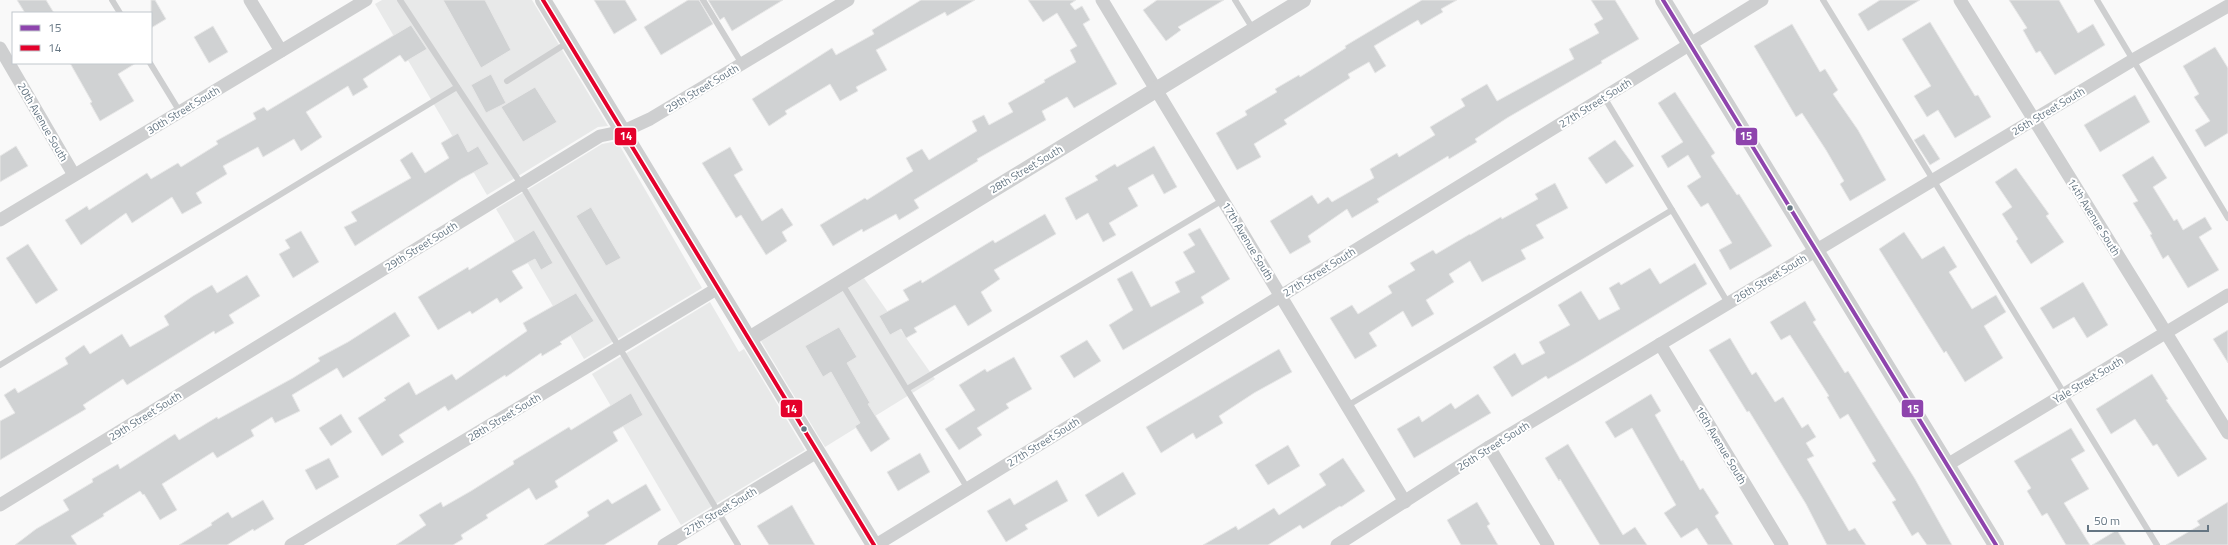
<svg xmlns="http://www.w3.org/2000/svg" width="2228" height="545" viewBox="0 0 2228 545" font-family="'Titillium Web',sans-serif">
<rect width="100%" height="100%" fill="#f9f9f9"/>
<g fill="#e8e9e9">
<polygon points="382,0 532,0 608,126 598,127 487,195 375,4"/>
<polygon points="617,141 702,288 584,359 496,209 602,144"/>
<polygon points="864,278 935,379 825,447 761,341"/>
<polygon points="710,302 739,352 744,349 805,450 681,525 592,374"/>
</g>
<g fill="#d0d2d3" stroke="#e8e8e8">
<polygon points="17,0 46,0 54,13 25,13"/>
<polygon points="151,0 155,0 166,19 151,28"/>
<polygon points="443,0 485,0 511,50 481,68"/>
<polygon points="594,0 625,0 637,20 614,34"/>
<polygon points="688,0 699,0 713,24 661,55 644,27"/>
<polygon points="708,0 783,0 732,31 724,17 720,20"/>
<polygon points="921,0 975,0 947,16 945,12 876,50 887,70 856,87 858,91 840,101 830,84 785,111 787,114 769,126 752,99 832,48 836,55 874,34 872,30"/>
<polygon points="1028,0 1076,0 1070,4 1075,10 1082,6 1090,20 1083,24 1117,84 1074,108 1067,97 1042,111 1046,120 977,159 978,161 914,200 919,208 899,220 896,214 863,232 862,229 833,246 820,225 865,198 867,200 913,171 906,158 922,149 929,160 977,131 972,121 984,115 989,125 1013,112 1008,103 1045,82 1044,80 1076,62 1070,50 1077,46 1057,13 1043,22"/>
<polygon points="1157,0 1224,0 1178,27 1181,30 1166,41 1143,10"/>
<polygon points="1422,0 1457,0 1441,9 1443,12 1421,25 1418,20 1374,46 1386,66 1375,73 1369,62 1348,74 1350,78 1284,120 1287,124 1254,144 1261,157 1237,170 1216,133 1247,115 1245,111 1277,92 1275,89 1299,75 1300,77 1346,48 1345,46"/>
<polygon points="1591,0 1615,0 1639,39 1601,61 1602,63 1507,118 1475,139 1477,142 1449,159 1448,156 1377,199 1379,202 1352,218 1347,209 1308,236 1311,242 1290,254 1270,221 1312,195 1318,204 1328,197 1332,202 1374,178 1370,169 1397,153 1399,157 1435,135 1430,127 1465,106 1461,99 1487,84 1497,101 1574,59 1569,49 1599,33 1594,24 1603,19"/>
<polygon points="1880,0 1920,0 1868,31 1858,14"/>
<polygon points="2009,0 2059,0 2078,33 2093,24 2105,45 2055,75 2040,51 2036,53 2023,30 2027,28"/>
<polygon points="1930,22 1975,96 1978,95 1991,117 1955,138 1938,110 1927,117 1914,96 1931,86 1902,39"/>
<polygon points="1792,24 1820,72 1825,69 1838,90 1833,94 1858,130 1886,180 1850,201 1840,184 1844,181 1826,150 1802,113 1796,117 1754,46"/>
<polygon points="411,25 427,49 405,62 400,55 363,79 368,87 353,96 348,86 306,112 322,137 301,151 294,139 263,157 258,147 223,166 227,174 196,193 202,203 182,214 172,197 132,223 126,213 81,245 65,220 87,206 89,210 147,173 151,179 178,163 181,167 218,144 216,141 256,119 253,113 264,107 267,111"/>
<polygon points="213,26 228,52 209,63 194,37"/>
<polygon points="2215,47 2228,68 2228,133 2205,147 2195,130 2210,121 2194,97 2199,94 2183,66"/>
<polygon points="70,63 136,63 118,74 134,101 100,121 90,103 92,102"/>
<polygon points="491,74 506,103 486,113 471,85"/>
<polygon points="535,87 557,122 523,142 501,107"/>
<polygon points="1675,92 1715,153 1711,156 1737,195 1739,194 1772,246 1730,270 1719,250 1732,243 1708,203 1701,207 1687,186 1701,177 1688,155 1668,168 1661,156 1683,142 1658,103"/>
<polygon points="2135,95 2150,122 2100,152 2084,125"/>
<polygon points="458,133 468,152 478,146 489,164 461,179 355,246 344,227 357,221 351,212 411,178 400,160 412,152 425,173 449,158 441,143"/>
<polygon points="1924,134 1940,159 1930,165 1914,140"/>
<polygon points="1615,140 1634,166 1606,184 1588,158"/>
<polygon points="16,146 28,166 0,182 0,156"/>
<polygon points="1154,146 1177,187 1164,194 1153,174 1128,188 1138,206 1109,223 1116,235 1103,242 1088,213 1076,220 1065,198 1098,180 1095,176 1115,164 1117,167"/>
<polygon points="730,147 743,170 734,175 762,221 782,208 793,225 782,232 787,241 766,255 741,215 736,218 702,163"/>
<polygon points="2153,156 2167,178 2153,187 2174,221 2177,219 2183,230 2205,217 2212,229 2199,237 2219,270 2188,288 2168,255 2163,259 2150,235 2152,234 2133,203 2138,201 2122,175"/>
<polygon points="2016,168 2049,214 2046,216 2064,242 2031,264 2016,241 2018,239 2002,214 2012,207 1995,182"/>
<polygon points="1555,183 1568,208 1536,225 1544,238 1521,250 1526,259 1482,282 1470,261 1449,274 1454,282 1426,300 1434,314 1412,327 1403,311 1369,333 1377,346 1355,359 1330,318 1352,305 1358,314 1392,293 1388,286 1415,270 1410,263 1433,250 1436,254 1470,234 1470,235 1501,217 1502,219 1538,199 1535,194"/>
<polygon points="591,207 621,258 606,266 576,216"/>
<polygon points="1045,214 1056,234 994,270 1000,279 981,292 992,311 968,326 955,305 914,328 917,332 906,338 901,329 890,335 879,316 909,300 903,290 921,280 922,283 993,240 995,243"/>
<polygon points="1200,228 1230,279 1201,297 1204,303 1123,350 1109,325 1133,310 1117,279 1132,271 1151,307 1180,292 1175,282 1195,272 1183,252 1195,245 1188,234"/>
<polygon points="534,230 553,263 541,270 535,259 512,271 523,288 500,303 497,298 472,314 470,311 438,330 418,297 468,267 469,270"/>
<polygon points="301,231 319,262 293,278 279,254 290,248 285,240"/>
<polygon points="1904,232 1922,259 1944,246 1957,267 1949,272 1972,309 1996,295 2006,312 1984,326 2003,358 1965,382 1946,351 1944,353 1879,249"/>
<polygon points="28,244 58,290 36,304 6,258"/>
<polygon points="1695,263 1707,284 1581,360 1548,379 1546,376 1512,397 1493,367 1515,353 1522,365 1545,353 1539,342 1570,325 1558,305 1581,291 1599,320 1620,309 1609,288 1619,282 1621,285 1650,268 1660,284"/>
<polygon points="247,275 260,296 229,315 234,323 215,334 214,331 127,385 123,379 83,405 86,409 0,460 0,421 15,413 4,395 15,388 18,393 68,364 65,358 84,345 90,354 122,334 130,347 169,325 164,316 193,296 212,285 217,293"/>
<polygon points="2083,282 2108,325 2087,338 2074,317 2053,329 2040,308"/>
<polygon points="576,293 594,321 560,342 562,344 542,356 541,353 506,377 505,375 448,411 445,406 399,435 404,442 382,456 358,418 386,400 384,398 409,382 416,395 452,374 456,380 527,331 523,323"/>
<polygon points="1805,301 1816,320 1813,322 1845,373 1848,371 1915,479 1952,545 1927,545 1918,532 1912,536 1892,502 1896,500 1872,463 1876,461 1848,414 1840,419 1827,397 1829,396 1790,335 1781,340 1770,322"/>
<polygon points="395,312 410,336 343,378 337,368 292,395 300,411 275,423 272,417 251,430 254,436 217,458 213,452 162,484 177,510 160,520 144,494 143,495 140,491 103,514 104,516 71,536 77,545 15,545 36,529 69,510 63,500 93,482 92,479 118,464 120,469 175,434 179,440 217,417 218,419 293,378 320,361 318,358 348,342"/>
<polygon points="839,327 857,357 847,363 870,403 868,404 890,439 871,452 855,426 860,423 831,372 823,377 805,346"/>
<polygon points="2228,330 2228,363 2213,339"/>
<polygon points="1730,338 1752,375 1756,372 1775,402 1783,397 1802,428 1808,424 1816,437 1806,443 1814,456 1807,459 1849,531 1855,528 1866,545 1827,545 1806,504 1749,411 1747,412 1709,350"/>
<polygon points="1087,340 1101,361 1074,378 1060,356"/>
<polygon points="1279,349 1292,372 1254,393 1219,416 1223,423 1196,439 1193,433 1161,453 1146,427"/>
<polygon points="1014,357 1032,389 1006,404 1009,408 977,428 982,435 959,450 945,429 975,410 959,385 985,369 987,372"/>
<polygon points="2152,374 2168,399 2166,400 2207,459 2178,477 2157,444 2153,446 2135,419 2111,434 2096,409"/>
<polygon points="631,393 643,415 613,432 618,441 555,481 558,487 536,500 529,488 486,515 488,518 461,535 463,539 453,545 396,545 426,525 419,515 441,502 443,507 471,491 514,464 513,461 569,427 571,430"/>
<polygon points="1478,394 1491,413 1414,458 1397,429 1419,416 1422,422 1451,403 1455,409"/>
<polygon points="1651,394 1661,411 1655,415 1681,461 1683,460 1700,490 1703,488 1719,513 1715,516 1733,545 1708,545 1697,528 1681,538 1664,513 1676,505 1632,428 1615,438 1605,422"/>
<polygon points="341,414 352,432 331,446 319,428"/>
<polygon points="2071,428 2085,451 2071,459 2089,489 2064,503 2090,545 2066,545 2047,513 2042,516 2027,491 2031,488 2014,461"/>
<polygon points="1568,444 1623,535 1635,527 1647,545 1600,545 1560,479 1559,481 1545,458"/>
<polygon points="1288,445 1300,466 1268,485 1255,465"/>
<polygon points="920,453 930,472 898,491 887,472"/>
<polygon points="329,458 339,477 316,490 305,470"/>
<polygon points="1343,458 1365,491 1341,507 1340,506 1303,529 1300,525 1268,545 1203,545 1236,526 1238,530 1274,508 1279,515 1326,485 1319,474"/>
<polygon points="1123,472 1136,494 1098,517 1085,495"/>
<polygon points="1057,480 1068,501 1025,525 1028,529 1006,542 987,511 1010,498 1014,505"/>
<polygon points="646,484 661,510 604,545 544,545 589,516 587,512 608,499 612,504"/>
<polygon points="263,500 274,519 254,531 253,529 227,545 179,545 212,525 211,523 228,512 232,518"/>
<polygon points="1477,502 1490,524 1487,526 1498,545 1461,545 1447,520"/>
<polygon points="2228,502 2228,545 2166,545 2200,525 2197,521"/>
<polygon points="792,505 815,545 769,545 757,526"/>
<polygon points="2117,530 2126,545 2092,545"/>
</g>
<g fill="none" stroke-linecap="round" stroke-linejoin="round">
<g stroke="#cecfd0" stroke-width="6">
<polyline points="112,0 120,13"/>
<polyline points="400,0 521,184 738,545"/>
<polyline points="703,0 742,64"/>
<polyline points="1235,0 1253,29"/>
<polyline points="1823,0 2157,545"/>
<polyline points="2097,0 2228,218"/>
<polyline points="150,63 180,112"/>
<polyline points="507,81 567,43"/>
<polyline points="1604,97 1728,303"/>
<polyline points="842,284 968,489"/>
<polyline points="0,365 457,87"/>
<polyline points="907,389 1223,200"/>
<polyline points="1347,406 1672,210"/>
</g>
<g stroke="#cecfd0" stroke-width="13">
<polyline points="250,0 281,51"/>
<polyline points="1102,0 1405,502"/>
<polyline points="1960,0 2228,433"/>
<polyline points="0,48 74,175"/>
<polyline points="0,220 366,0"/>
<polyline points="1660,344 1782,545"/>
<polyline points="1489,447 1548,545"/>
<polyline points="1947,465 2228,295"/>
<polyline points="0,505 600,136 624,131 650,119 848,0"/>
<polyline points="291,545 718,288"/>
<polyline points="664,545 817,452"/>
<polyline points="876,545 1762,0"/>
<polyline points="1337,545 1489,447 2133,60 2228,6"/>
</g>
<g stroke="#cecfd0" stroke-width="16">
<polyline points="543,0 874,545"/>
<polyline points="1663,0 1996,545"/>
<polyline points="749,339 1303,0"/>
</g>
<defs>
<polyline id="bus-1" points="1663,0 1996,545"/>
<polyline id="bus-2" points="543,0 874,545"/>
</defs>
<use href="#bus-1" stroke="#fff" stroke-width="7"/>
<use href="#bus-2" stroke="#fff" stroke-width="7"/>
<use href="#bus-1" stroke="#8e44ad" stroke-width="4"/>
<use href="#bus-2" stroke="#e4002b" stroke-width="4"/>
</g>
<g fill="#657683" stroke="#fff" stroke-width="1.5">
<circle cx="1790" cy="208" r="3.5"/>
<circle cx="804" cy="429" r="3.5"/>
</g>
<g text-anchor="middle" stroke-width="4" stroke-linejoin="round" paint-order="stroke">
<g font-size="11" fill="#657683" stroke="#fff">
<text transform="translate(702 88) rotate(-31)" y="4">29th Street South</text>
<text transform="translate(1595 103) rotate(-32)" y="4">27th Street South</text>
<text transform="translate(183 110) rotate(-31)" y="4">30th Street South</text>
<text transform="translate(2048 111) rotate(-31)" y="4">26th Street South</text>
<text transform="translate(43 122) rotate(60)" y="4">20th Avenue South</text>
<text transform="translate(1026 169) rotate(-31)" y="4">28th Street South</text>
<text transform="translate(2094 217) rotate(58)" y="4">14th Avenue South</text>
<text transform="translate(1248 241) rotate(59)" y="4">17th Avenue South</text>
<text transform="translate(421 246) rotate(-32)" y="4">29th Street South</text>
<text transform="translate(1319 272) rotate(-32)" y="4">27th Street South</text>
<text transform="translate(1770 278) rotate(-31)" y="4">26th Street South</text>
<text transform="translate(2088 380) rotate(-31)" y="4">Yale Street South</text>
<text transform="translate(145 416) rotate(-32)" y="4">29th Street South</text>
<text transform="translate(504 417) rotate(-31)" y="4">28th Street South</text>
<text transform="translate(1043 442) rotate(-32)" y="4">27th Street South</text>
<text transform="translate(1721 445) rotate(59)" y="4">16th Avenue South</text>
<text transform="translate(1493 446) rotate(-32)" y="4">26th Street South</text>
<text transform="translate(720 511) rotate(-31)" y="4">27th Street South</text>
</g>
</g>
<g stroke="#fff" stroke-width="1.5">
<rect x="614" y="127" width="23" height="19" rx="4" fill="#e4002b"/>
<rect x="1735" y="127" width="23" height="19" rx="4" fill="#8e44ad"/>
<rect x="780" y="399" width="23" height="19" rx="4" fill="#e4002b"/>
<rect x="1901" y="399" width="23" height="19" rx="4" fill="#8e44ad"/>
</g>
<g font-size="11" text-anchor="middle" font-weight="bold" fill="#fff">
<text x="626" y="140">14</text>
<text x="1746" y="140">15</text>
<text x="791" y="413">14</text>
<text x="1913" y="413">15</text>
</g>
<rect x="12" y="12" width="140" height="52" fill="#ffffff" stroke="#c1c8cd"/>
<rect x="20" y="25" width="20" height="6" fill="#8e44ad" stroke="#c1c8cd"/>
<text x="48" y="32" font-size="12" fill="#657683">15</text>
<rect x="20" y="45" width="20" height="6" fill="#e4002b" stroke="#c1c8cd"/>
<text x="48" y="52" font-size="12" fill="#657683">14</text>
<path d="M2088 525v6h120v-6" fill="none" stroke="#657683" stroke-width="2"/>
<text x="2094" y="525" font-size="12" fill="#657683" stroke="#ffffff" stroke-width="3" paint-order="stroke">50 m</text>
</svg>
